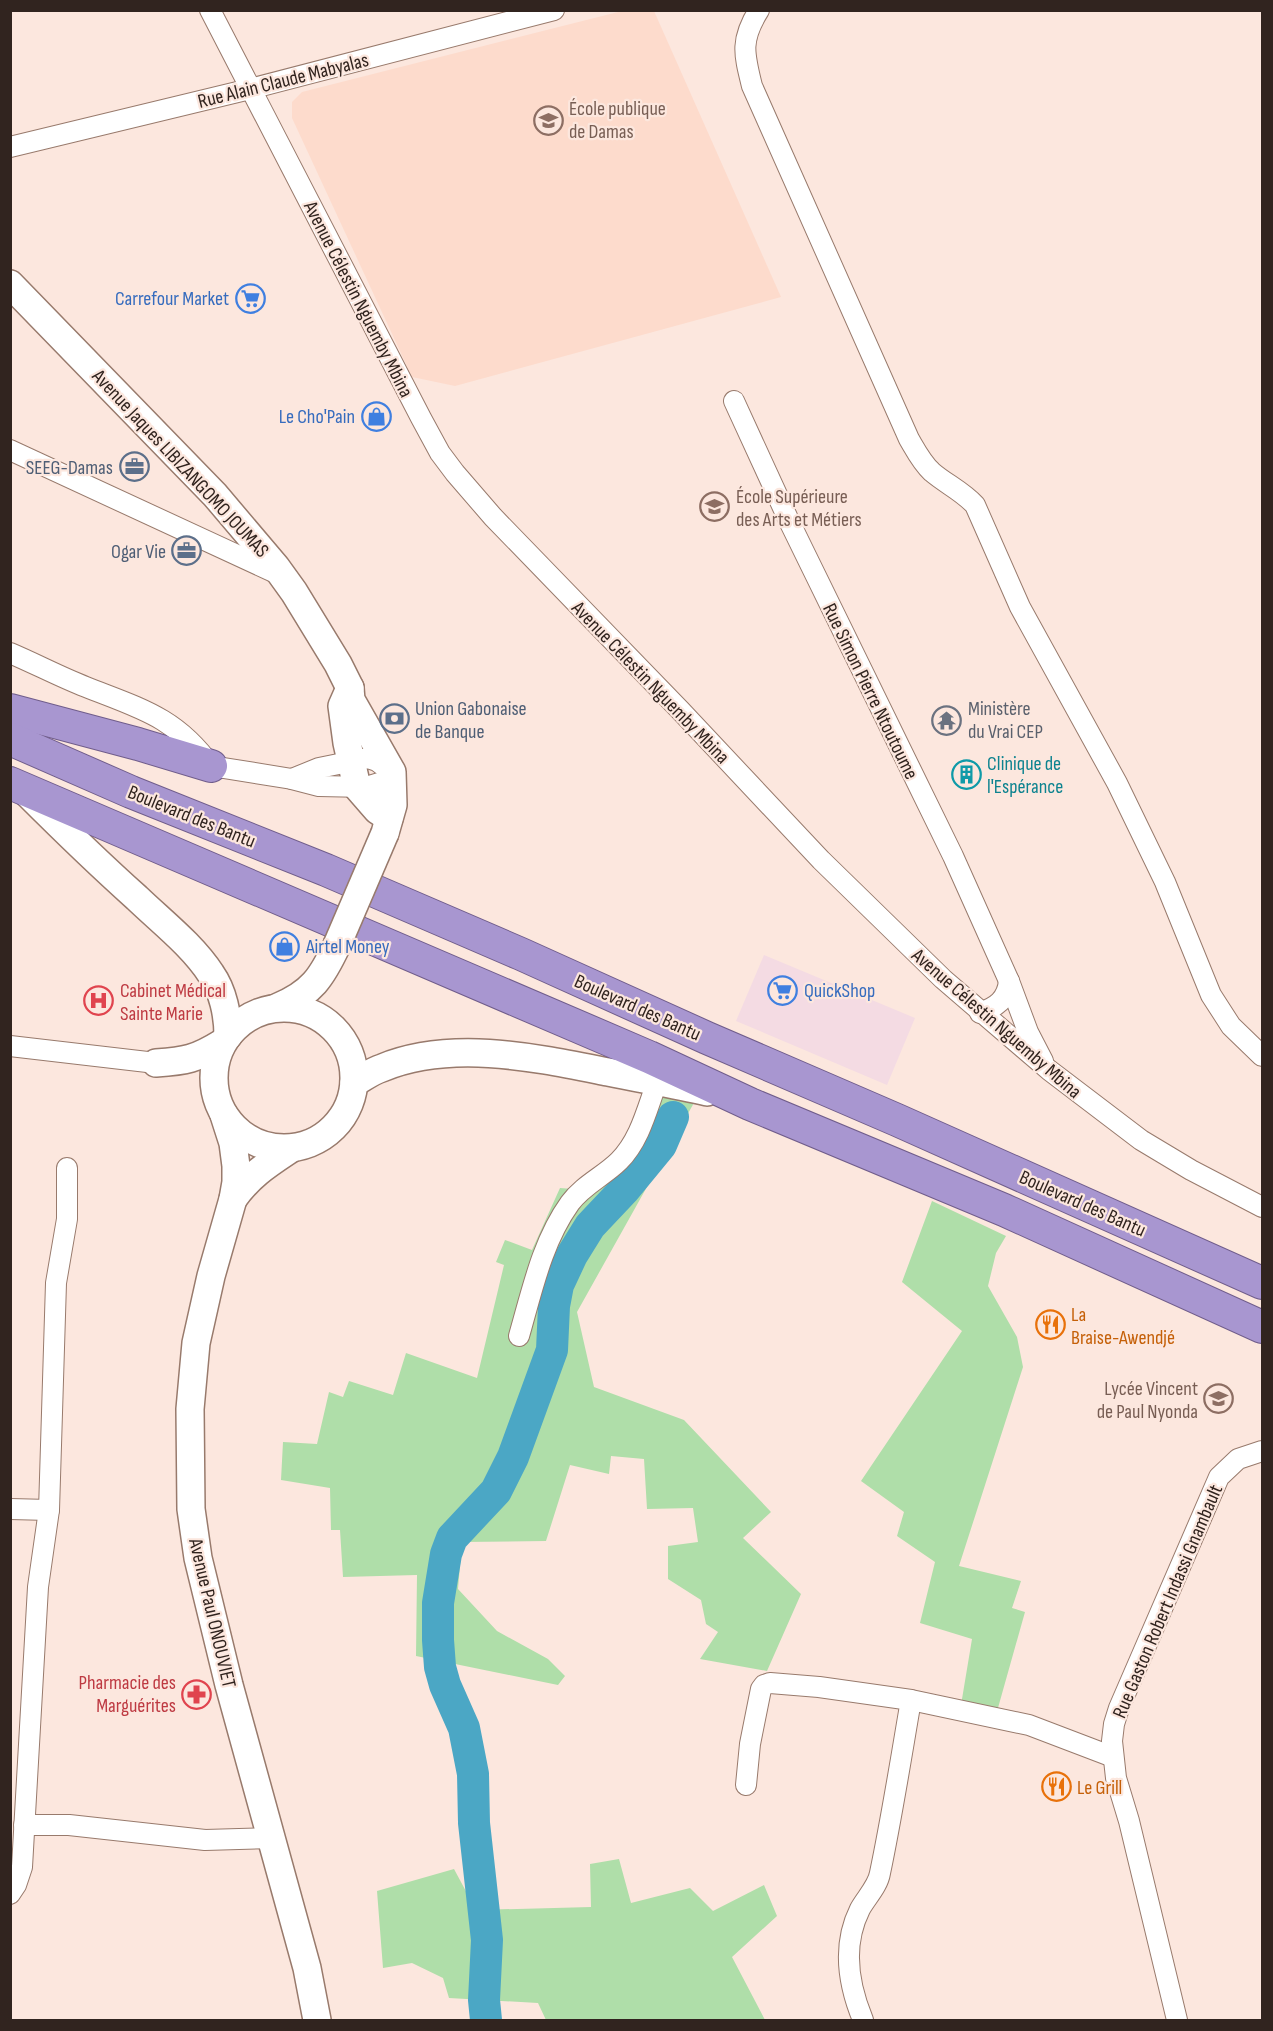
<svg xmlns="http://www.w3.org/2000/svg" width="1273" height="2031" viewBox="0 0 1273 2031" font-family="'Sofia Sans Condensed',sans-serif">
<rect width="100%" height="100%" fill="#fce7de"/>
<polygon fill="#f4dbe3" points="764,955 915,1018 887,1085 736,1021"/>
<polygon fill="#fddbcc" points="626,10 654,11 781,297 455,386 412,377 292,118 292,102 302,92"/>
<g fill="#afdea9">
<polygon points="650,1091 695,1101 577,1312 594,1387 684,1420 771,1512 743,1538 801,1594 767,1671 700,1659 718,1632 706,1624 701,1600 668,1579 668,1546 698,1542 693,1508 647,1509 644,1459 611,1456 609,1474 570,1465 546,1541 462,1542 458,1589 497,1631 548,1659 565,1676 558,1685 416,1656 417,1575 343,1577 340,1530 331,1530 330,1488 281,1480 283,1442 317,1444 329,1392 343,1397 349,1381 393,1395 406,1353 477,1378 504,1265 496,1262 505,1240 532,1250 560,1188 599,1191"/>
<polygon points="932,1201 1006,1236 996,1253 988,1286 1017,1337 1023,1367 959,1566 1021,1581 1012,1608 1025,1612 996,1715 961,1705 972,1639 920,1623 935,1562 897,1536 904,1512 861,1481 962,1331 902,1282"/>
<polygon points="619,1859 631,1903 690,1888 713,1911 764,1885 777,1916 732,1957 765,2020 546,2020 538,2003 449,1998 443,1978 412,1963 383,1968 377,1891 454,1869 476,1910 591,1907 590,1864"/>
</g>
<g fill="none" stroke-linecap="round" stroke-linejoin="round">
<polyline stroke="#4ba7c5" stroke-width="32" points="486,2020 484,2000 487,1940 474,1823 473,1774 464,1728 445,1685 440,1667 438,1640 438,1603 446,1554 452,1538 496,1491 513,1457 552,1350 554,1306 558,1285 572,1255 590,1226 624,1190 661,1145 673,1117"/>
<defs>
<g id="minor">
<polyline points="210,10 421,418 440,453 455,473 493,517 680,710 821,860 943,979 1049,1070 1141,1140 1191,1170 1262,1207"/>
<path d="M759 10C740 40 744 54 752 86L909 439C916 451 922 463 932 472 946 484 962 491 975 505L1020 607 1117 783 1165 882 1211 995 1231 1026 1262 1056"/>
<polyline points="10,147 250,89 554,10"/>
<polyline points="734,401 790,523 953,856 1009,981 1028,1032 1043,1061"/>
<polyline points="10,450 278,574"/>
<path d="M10 653C36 664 60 677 86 687 139 708 176 717 211 766L292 779 319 786 366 787 392 779"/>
<polyline points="292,779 319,768 368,758 377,761 390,771"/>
<path d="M980 1013C996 1007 1007 1000 1009 981"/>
<polyline points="10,1046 156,1063"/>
<path d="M519 1336C532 1291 542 1242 570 1203 583 1185 604 1176 619 1161 640 1140 647 1109 657 1082"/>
<polyline points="10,1509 49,1510"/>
<polyline points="746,1785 750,1744 761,1689 764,1685 770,1683 819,1687 911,1700 1029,1725 1113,1757"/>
<polyline points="24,1825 69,1825 205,1840 273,1838"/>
<polyline points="10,1894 16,1885 22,1867 38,1587 49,1510 56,1283 67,1219 67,1168"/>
<path d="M863 2020C848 1984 842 1945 860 1909 866 1898 878 1886 880 1873 892 1816 901 1758 911 1700"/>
<polyline points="1177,2020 1129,1821 1116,1778 1112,1741 1114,1724 1119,1708 1219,1477 1238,1459 1262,1451"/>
</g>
<g id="secondary">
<polyline points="10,284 215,495 276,567 294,592 338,664 350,688 351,700 392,772 393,805 385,833"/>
<polyline points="350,688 342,706 347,743 357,787 377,810 389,818"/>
<path d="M27 793C63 829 99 864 137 898 162 922 192 945 211 974 223 991 228 1015 228 1036"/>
<path d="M278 1007C312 993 322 977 337 945"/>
<circle cx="284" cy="1078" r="70"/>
<path d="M156 1063C186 1061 196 1059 222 1043"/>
<path d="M354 1083C363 1078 372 1071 382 1068 452 1039 537 1058 608 1072 641 1079 674 1084 707 1092"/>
<polyline points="224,1115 233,1143 236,1166 236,1182 233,1199 211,1276 196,1343 190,1409 191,1509 198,1558 229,1685 307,1968 317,2020"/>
<path d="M233 1199C250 1175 268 1164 292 1148"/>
</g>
<g id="trunk">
<polyline points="10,710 138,744 211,766"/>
<polyline points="10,739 131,792 326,870 521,954 707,1038 897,1120 1262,1283"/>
<polyline points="10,783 649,1057 750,1104 1004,1210 1262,1327"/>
</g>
</defs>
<use href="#minor" stroke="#987a6c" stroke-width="22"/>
<use href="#secondary" stroke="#987a6c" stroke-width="30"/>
<use href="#trunk" stroke="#705d8b" stroke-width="34"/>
<use href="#minor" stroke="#fff" stroke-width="20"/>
<use href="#secondary" stroke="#fff" stroke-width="27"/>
<use href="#trunk" stroke="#a896d0" stroke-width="32"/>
<defs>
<polyline id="secondary-bridge" points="337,945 385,833"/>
</defs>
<use href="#secondary-bridge" stroke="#987a6c" stroke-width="30" stroke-linecap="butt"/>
<use href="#secondary-bridge" stroke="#fff" stroke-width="27"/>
</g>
<defs>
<symbol id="school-ring" viewBox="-11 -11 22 22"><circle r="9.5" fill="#fce7de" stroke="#8d6e63" stroke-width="1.5"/><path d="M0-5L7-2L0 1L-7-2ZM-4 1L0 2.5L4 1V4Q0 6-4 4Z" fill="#8d6e63"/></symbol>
<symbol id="supermarket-ring" viewBox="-11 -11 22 22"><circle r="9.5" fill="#fce7de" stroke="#3f7fe0" stroke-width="1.5"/><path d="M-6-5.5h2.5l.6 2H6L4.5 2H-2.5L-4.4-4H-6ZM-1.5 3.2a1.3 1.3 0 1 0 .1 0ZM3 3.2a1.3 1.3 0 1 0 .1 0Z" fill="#3f7fe0"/></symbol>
<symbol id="shop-ring" viewBox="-11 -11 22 22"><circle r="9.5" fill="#fce7de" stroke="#3f7fe0" stroke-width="1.5"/><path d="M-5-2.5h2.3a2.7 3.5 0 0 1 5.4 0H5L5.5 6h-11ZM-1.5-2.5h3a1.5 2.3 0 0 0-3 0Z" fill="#3f7fe0"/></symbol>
<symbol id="office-ring" viewBox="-11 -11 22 22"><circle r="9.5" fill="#fce7de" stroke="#5c6f8a" stroke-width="1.5"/><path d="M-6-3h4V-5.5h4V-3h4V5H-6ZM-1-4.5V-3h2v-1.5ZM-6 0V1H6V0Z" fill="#5c6f8a"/></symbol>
<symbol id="university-ring" viewBox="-11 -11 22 22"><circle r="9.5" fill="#fce7de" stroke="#8d6e63" stroke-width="1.5"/><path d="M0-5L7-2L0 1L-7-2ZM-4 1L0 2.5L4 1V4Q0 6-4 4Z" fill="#8d6e63"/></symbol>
<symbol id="bank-ring" viewBox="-11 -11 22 22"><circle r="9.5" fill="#fce7de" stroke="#5c6f8a" stroke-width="1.5"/><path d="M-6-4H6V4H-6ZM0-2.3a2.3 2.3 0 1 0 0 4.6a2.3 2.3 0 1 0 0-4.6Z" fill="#5c6f8a"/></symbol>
<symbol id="temple-ring" viewBox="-11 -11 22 22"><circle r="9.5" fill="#fce7de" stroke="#6b7280" stroke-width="1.5"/><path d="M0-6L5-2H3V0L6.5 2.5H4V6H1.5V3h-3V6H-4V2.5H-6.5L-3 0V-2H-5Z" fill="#6b7280"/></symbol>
<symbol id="building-ring" viewBox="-11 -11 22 22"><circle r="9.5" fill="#fce7de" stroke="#0f9aa8" stroke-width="1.5"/><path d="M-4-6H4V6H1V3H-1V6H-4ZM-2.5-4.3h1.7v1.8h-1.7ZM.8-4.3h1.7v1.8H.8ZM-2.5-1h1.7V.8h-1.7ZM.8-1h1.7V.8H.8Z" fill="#0f9aa8"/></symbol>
<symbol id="hospital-ring" viewBox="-11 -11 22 22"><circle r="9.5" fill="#fce7de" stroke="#e0444e" stroke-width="1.5"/><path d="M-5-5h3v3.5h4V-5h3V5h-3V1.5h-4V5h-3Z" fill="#e0444e"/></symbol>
<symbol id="restaurant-ring" viewBox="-11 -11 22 22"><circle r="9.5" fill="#fce7de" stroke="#e8710a" stroke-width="1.5"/><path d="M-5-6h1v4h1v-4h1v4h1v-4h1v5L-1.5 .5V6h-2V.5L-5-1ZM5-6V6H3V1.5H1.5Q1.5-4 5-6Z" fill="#e8710a"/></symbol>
<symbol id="pharmacy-ring" viewBox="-11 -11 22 22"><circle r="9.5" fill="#fce7de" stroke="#e0444e" stroke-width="1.5"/><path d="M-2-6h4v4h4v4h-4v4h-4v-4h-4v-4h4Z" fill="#e0444e"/></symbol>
</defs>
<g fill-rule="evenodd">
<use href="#school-ring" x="532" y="104" width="33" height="33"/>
<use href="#supermarket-ring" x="234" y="282" width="33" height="33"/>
<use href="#shop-ring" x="360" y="400" width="33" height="33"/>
<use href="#office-ring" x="118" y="450" width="33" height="33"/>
<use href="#university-ring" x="698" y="490" width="33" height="33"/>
<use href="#office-ring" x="170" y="534" width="33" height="33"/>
<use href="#bank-ring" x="378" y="702" width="33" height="33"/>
<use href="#temple-ring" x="930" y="704" width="33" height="33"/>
<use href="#building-ring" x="950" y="758" width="33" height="33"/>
<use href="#shop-ring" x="268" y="930" width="33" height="33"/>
<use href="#supermarket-ring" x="766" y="974" width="33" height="33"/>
<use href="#hospital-ring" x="82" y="984" width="33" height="33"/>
<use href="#restaurant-ring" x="1034" y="1308" width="33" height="33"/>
<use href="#school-ring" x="1202" y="1382" width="33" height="33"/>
<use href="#pharmacy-ring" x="180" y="1678" width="33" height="33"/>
<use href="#restaurant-ring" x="1040" y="1770" width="33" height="33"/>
</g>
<g text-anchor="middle" stroke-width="4.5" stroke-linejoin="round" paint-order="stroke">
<g font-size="20" fill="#31241f" stroke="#fce7de">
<text transform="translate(283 80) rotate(-14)" y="7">Rue Alain Claude Mabyalas</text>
<text transform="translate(359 299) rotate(63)" y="7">Avenue Célestin Nguemby Mbina</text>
<text transform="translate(181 463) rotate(47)" y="7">Avenue Jaques LIBIZANGOMO JOUMAS</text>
<text transform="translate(651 682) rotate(46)" y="7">Avenue Célestin Nguemby Mbina</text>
<text transform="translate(871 691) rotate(64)" y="7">Rue Simon Pierre Ntoutoume</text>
<text transform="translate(192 816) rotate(22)" y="7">Boulevard des Bantu</text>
<text transform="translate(638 1007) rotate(24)" y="7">Boulevard des Bantu</text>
<text transform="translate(997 1023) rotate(41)" y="7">Avenue Célestin Nguemby Mbina</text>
<text transform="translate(1083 1203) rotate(24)" y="7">Boulevard des Bantu</text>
<text transform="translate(1167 1601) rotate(-67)" y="7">Rue Gaston Robert Indassi Gnambault</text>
<text transform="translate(213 1613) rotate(77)" y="7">Avenue Paul ONOUVIET</text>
</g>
<g font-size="20" fill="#785e54" stroke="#fce7de" text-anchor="start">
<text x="569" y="115">École publique<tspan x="569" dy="23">de Damas</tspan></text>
<text x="736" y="503">École Supérieure<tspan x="736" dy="23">des Arts et Métiers</tspan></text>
<text x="1198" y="1395" text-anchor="end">Lycée Vincent<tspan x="1198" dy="23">de Paul Nyonda</tspan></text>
</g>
<g font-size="20" fill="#366cbe" stroke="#fce7de" text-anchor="end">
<text x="229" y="305">Carrefour Market</text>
<text x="355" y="423">Le Cho'Pain</text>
<text x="306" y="953" text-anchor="start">Airtel Money</text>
<text x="804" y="997" text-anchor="start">QuickShop</text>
</g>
<g font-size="20" fill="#4e5e75" stroke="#fce7de" text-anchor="end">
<text x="113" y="474">SEEG-Damas</text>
<text x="166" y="558">Ogar Vie</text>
<text x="415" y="715" text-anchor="start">Union Gabonaise<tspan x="415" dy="23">de Banque</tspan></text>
</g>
<g font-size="20" fill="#5b616d" stroke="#fce7de" text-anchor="start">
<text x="968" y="715">Ministère<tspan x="968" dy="23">du Vrai CEP</tspan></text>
</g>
<g font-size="20" fill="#0d838f" stroke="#fce7de" text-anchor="start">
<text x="987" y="770">Clinique de<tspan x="987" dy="23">l'Espérance</tspan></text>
</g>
<g font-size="20" fill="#be3a42" stroke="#fce7de" text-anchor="start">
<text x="120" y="997">Cabinet Médical<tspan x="120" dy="23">Sainte Marie</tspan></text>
<text x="176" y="1689" text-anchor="end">Pharmacie des<tspan x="176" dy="23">Marguérites</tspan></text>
</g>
<g font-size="20" fill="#c56008" stroke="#fce7de" text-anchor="start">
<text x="1071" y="1321">La<tspan x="1071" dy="23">Braise-Awendjé</tspan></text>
<text x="1077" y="1794">Le Grill</text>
</g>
</g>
<rect width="1273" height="2031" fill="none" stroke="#31241f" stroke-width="24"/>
</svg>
